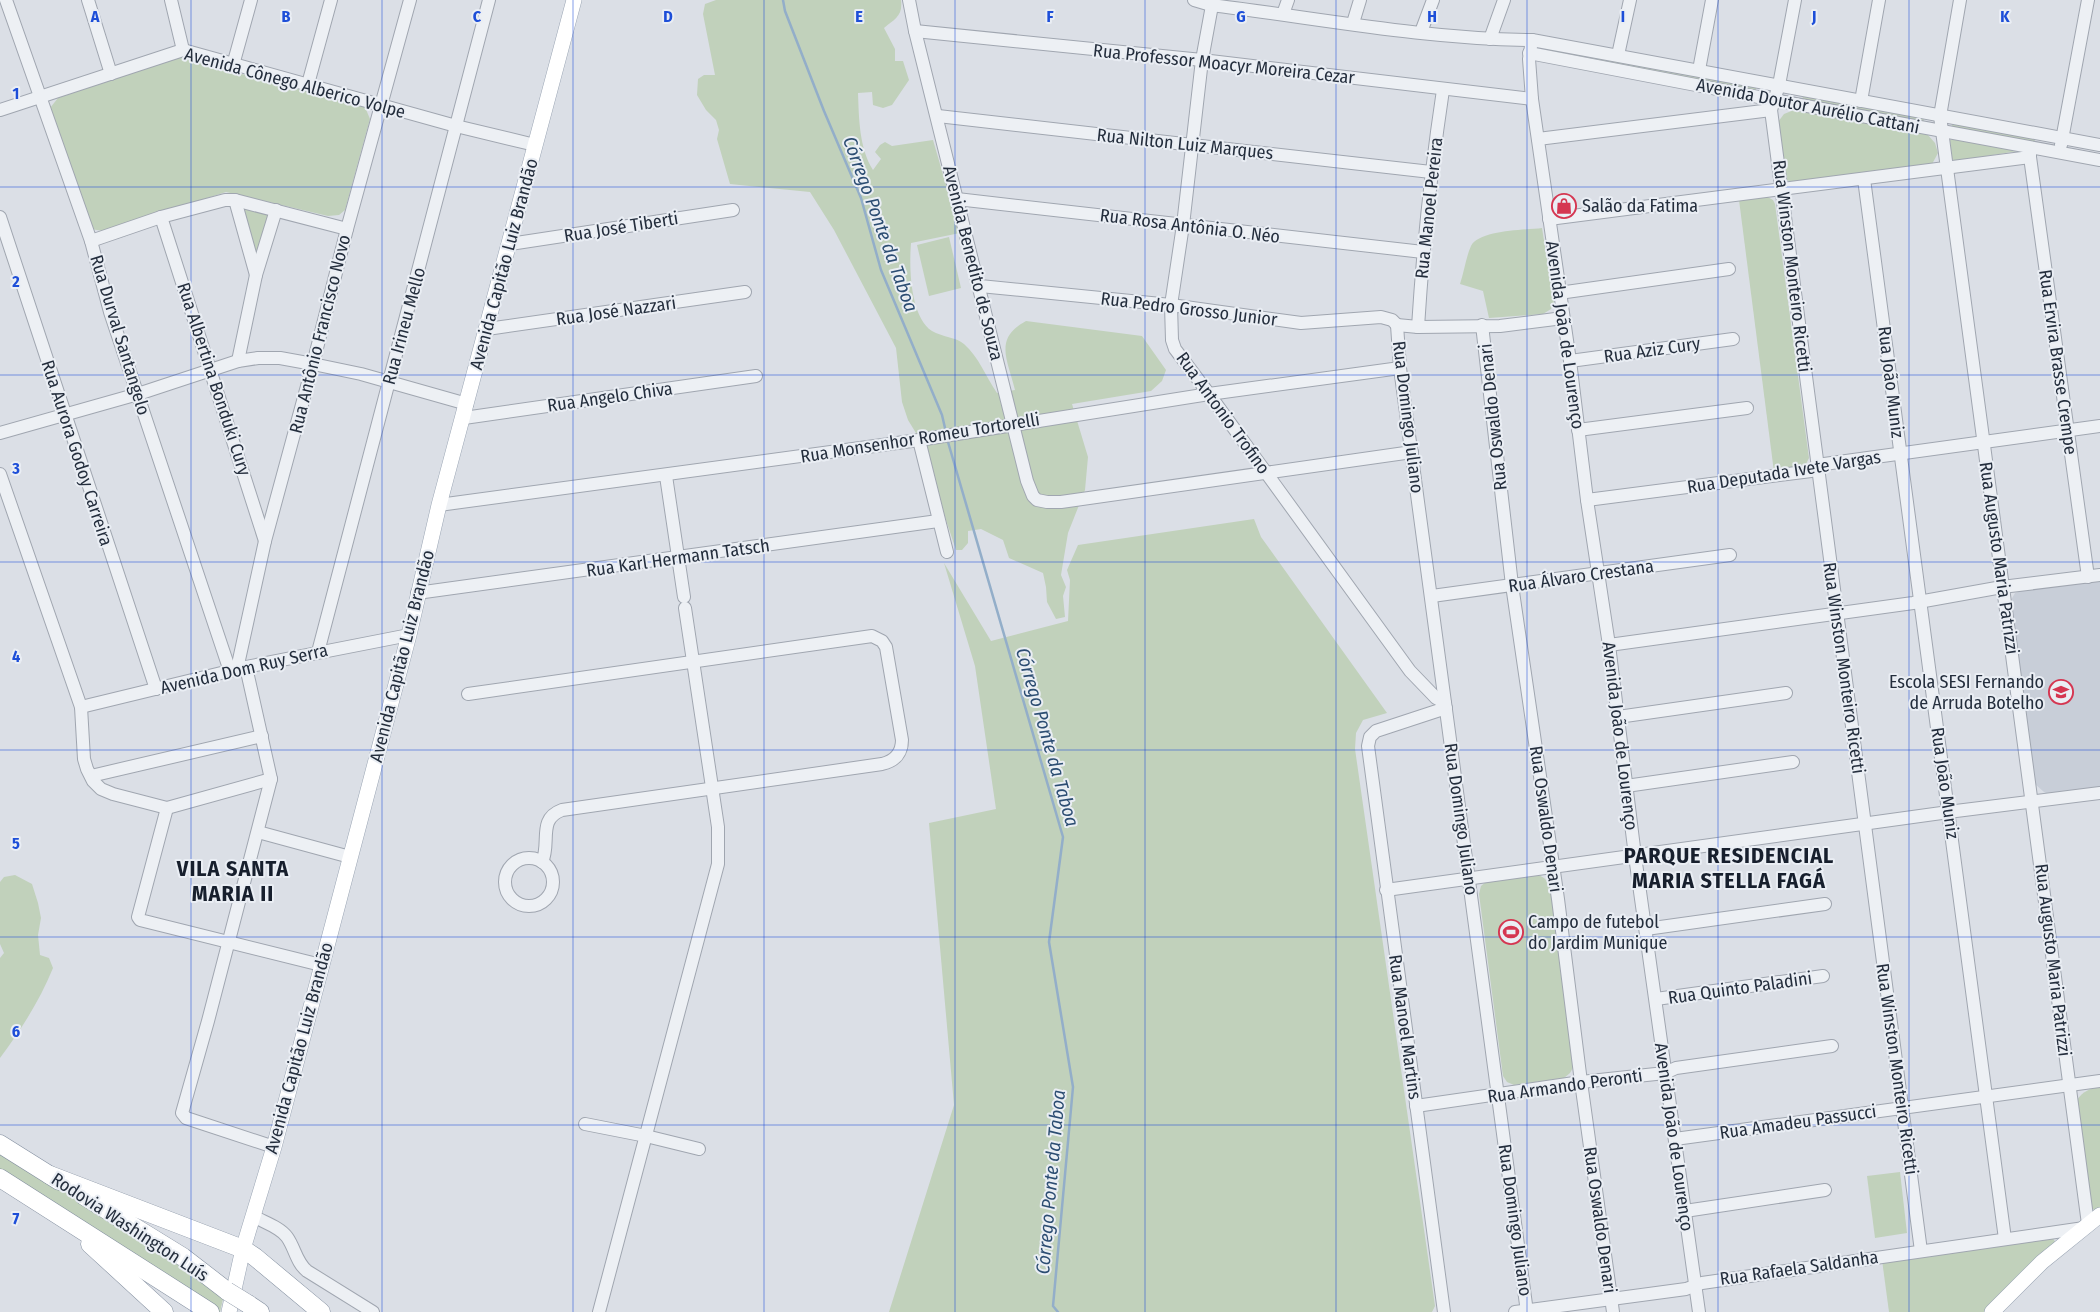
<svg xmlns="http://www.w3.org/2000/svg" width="2100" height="1312" viewBox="0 0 2100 1312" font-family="'Fira Sans Condensed',sans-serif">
<rect width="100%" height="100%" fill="#dbdfe6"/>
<polygon fill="#c8ced8" points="2100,580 2100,787 2048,794 2044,792 2035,784 2011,600 2015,593 2021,591"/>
<g fill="#c1d1bb">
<path d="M716 0H901C903 16 895 19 884 28L895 49V61H903L909 80 892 105 883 108 873 105 872 92 858 93C859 118 859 148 873 170L881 159 875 152 880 145 885 142 892 146 933 140 960 233 911 243C909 268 910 316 932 331 942 337 956 337 964 344 979 357 986 377 997 393L1015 390C1008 360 993 339 1026 321L1142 336 1166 370 1162 381 1151 391 1072 404 1088 457 1085 490 1068 533 1061 575 1066 587 1063 596 1065 617 1056 619 1047 602 1046 587 1043 573 1009 558 1003 540 981 529 968 531V543L962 550H956L943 511 927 451 908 420 902 402 896 348 834 230 810 192 730 184 717 139 719 130 716 120 706 110 697 95 698 79 704 75H715L703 14 705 4Z"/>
<polygon points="1549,48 1756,86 1756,90 1754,92 1549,52"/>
<polygon points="178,57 365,107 370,119 345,210 339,215 328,216 226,192 103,231 91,229 50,108 58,98"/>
<polygon points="1803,96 1923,118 1924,120 1923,122 1802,100"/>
<polygon points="1794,110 1927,134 1935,143 1938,153 1931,166 1791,183 1785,178 1778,122 1784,114"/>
<polygon points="1953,124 2034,138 2035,140 2034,142 1951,127"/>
<polygon points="1953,139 2017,149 2018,151 1955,161 1952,159 1950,140"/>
<polygon points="1766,196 1773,200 1775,204 1809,458 1805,466 1774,472 1739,200"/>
<polygon points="241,208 269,215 257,258"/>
<path d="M1542 228 1554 303 1551 309 1543 314 1489 318 1483 291 1460 284C1464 272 1466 257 1471 246 1479 230 1526 230 1542 228Z"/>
<polygon points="949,237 961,288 929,296 917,245"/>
<polygon points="1254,519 1261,537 1387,713 1363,720 1356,733 1355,749 1435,1306 1432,1312 889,1312 954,1105 929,823 996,809 975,666 944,563 991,641 1068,621 1070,580 1067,570 1078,545"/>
<polygon points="1537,874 1544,878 1550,884 1574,1066 1570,1073 1564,1078 1514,1085 1507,1082 1503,1076 1479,894 1481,886 1487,881"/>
<path d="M15 875 32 884 38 903 41 918 38 935 40 955 49 958 53 968C40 1000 21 1030 0 1058V958L4 953 0 944V882L4 877Z"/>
<path d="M2100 1087V1208L2094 1210 2091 1207 2077 1100C2083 1091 2089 1089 2100 1087Z"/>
<polygon points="0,1150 222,1293 223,1299 220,1312 0,1171"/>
<polygon points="1900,1172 1907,1233 1875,1238 1867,1176"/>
<polygon points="2052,1237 2056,1243 1987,1312 1889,1312 1882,1260"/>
</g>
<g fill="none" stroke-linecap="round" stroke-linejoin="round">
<g stroke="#93aec9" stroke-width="2.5">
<polyline points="783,0 785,11 824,111 861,198 881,270 942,415 945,428"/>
<polyline points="948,442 1063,837 1049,942 1073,1087 1053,1306 1058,1312"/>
</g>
<defs>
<g id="minor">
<polyline points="6,0 91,241 110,312 230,671"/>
<polyline points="88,0 111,74"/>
<polyline points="171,0 183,50"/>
<polyline points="909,0 915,31 1027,481 1033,496 1037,500 1047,502 1061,502 1412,452"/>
<path d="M1194 0 1211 5C1317 18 1424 39 1532 40L1529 59 1532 99 1570 361 1587 500 1609 645 1635 856 1699 1312"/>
<polyline points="1213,0 1202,60 1183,225 1171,305 1172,340 1175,349 1209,394 1410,671 1436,698 1445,703"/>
<polyline points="1795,0 1779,85 1771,110 1921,1251"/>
<polyline points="1960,0 1940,116 2088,1224"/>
<polyline points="1283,14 1288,0"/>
<polyline points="1353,23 1360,0"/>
<polyline points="915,31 1202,60 1532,99"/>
<polyline points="1421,32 1433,0"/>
<polyline points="1490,39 1504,0"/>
<polyline points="1532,40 2100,145"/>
<polyline points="1529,53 1774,100 2100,160"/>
<polyline points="1618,55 1630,0"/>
<polyline points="233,65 251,0"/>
<polyline points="1699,70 1712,0"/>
<polyline points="308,84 331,0"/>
<polyline points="1861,101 1879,0"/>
<polyline points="0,110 183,50 456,126 535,145"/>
<polyline points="938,116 1431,172"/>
<polyline points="1538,139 1771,110"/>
<polyline points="2061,145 2088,0"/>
<polyline points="2030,151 2030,157 2088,577"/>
<polyline points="1864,179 2005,1239"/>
<polyline points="957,199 1423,252"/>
<polyline points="235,200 256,275"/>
<polyline points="0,217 156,689"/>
<polyline points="161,217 265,541"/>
<polyline points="1549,219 2030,157"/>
<polyline points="91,241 161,217 225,200 235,200 347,229"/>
<polyline points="510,244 733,210"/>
<polyline points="980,286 1171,305 1301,323 1381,317 1392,320 1397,325"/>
<polyline points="1559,293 1729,269"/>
<polyline points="1397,325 1400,368 1527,1312"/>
<polyline points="1397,325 1418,327 1500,326 1563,318"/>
<polyline points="1482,325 1512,585 1558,899 1581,1082 1613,1312"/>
<path d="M1418 327C1423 248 1431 169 1443 90"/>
<polyline points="487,329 745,292"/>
<polyline points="238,361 256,275 276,210"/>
<polyline points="1570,361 1733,339"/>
<polyline points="464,418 756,376"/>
<polyline points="1578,430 1747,408"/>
<polyline points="0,433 138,394 238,361 258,358 280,358 313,364 361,374 467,404"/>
<polyline points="919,440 947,552"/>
<polyline points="0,474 81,707 84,759 87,769 93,781 101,789 113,794 167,808 138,917 140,920 321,965"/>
<polyline points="666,476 684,597"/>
<polyline points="1587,500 1811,471 1817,465 2100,426"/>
<polyline points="439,505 919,440 1209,394 1400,368"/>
<polyline points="417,593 938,521"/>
<polyline points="1432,596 1730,555"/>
<polyline points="1609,645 1913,603 2002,587 2100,575"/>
<polyline points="318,652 489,0"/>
<polyline points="246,667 271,779 208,1021 182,1113 186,1118 274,1147"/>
<polyline points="237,669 265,541 313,364 347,229 410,0"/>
<path d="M468 694 872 636 882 641 886 647 902 740C902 753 895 761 882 764L562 810C537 819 551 843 542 862"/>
<polyline points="81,707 246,667 409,635"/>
<polyline points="1618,717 1786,693"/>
<polyline points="91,776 262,736"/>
<polyline points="1626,786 1793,762"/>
<polyline points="167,808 271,779"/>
<polyline points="258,832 350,857"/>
<circle cx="529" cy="882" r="24"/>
<polyline points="1386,890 1956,811 2100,793"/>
<polyline points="1646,929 1825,904"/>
<polyline points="1656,999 1823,976"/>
<polyline points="1416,1106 1581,1082 1665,1073 1676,1068 1832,1046"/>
<polyline points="585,1124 646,1136 699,1149"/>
<polyline points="1675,1139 2100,1081"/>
<polyline points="1685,1211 1825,1190"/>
<path d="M253 1216C263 1222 280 1227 287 1237 295 1248 296 1262 307 1271L373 1312"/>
<polyline points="599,1312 718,864 718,827 685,608"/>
<polyline points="1444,1312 1368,746 1370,737 1376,731 1446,708"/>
<polyline points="1515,1312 1686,1289 1702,1283 2084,1228"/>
</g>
<g id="major">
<polyline points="229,1312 243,1249 274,1147 409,635 439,505 574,0"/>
<polyline points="1992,1312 2042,1262 2100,1215"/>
</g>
<g id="highway">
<polyline points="0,1144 59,1181"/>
<polyline points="50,1175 243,1249 255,1257 321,1312"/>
<polyline points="0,1178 210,1312"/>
<polyline points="84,1196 183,1257 227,1291"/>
<polyline points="90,1244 164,1312"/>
<polyline points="248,1304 260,1312"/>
</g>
</defs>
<use href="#minor" stroke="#a0a6b0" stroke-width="14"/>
<use href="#major" stroke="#99a4b3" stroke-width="16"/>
<use href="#highway" stroke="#818d9e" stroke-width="19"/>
<use href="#minor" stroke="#edf0f4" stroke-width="12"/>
<use href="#major" stroke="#fff" stroke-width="15"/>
<use href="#highway" stroke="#fff" stroke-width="18"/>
<defs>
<polyline id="highway-bridge" points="227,1291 248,1304"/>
</defs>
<use href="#highway-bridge" stroke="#818d9e" stroke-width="19" stroke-linecap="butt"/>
<use href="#highway-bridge" stroke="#fff" stroke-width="18"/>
</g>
<path fill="none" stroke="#1d4ed8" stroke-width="1" stroke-opacity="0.55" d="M191 0V1312M382 0V1312M573 0V1312M764 0V1312M955 0V1312M1145 0V1312M1336 0V1312M1527 0V1312M1718 0V1312M1909 0V1312M0 187H2100M0 375H2100M0 562H2100M0 750H2100M0 937H2100M0 1125H2100"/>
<defs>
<symbol id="shop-ring" viewBox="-11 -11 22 22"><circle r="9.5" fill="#eaeef4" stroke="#d53651" stroke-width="1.5"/><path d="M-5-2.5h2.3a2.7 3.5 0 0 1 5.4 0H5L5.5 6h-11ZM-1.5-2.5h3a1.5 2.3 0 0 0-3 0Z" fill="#d53651"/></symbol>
<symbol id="school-ring" viewBox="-11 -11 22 22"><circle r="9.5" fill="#eaeef4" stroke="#d53651" stroke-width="1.5"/><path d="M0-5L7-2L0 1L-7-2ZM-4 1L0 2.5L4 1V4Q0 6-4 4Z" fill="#d53651"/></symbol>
<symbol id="stadium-ring" viewBox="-11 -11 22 22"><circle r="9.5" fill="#eaeef4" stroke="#d53651" stroke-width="1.5"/><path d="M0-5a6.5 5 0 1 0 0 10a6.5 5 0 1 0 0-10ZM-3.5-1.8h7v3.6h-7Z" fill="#d53651"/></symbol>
</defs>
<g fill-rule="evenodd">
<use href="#shop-ring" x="1550" y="192" width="28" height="28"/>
<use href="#school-ring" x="2047" y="678" width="28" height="28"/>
<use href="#stadium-ring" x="1497" y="918" width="28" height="28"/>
</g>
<g text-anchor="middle" stroke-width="4" stroke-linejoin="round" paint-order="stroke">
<g font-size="18" fill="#242e3d" stroke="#eaeef4">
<text transform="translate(1224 64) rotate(6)" y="6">Rua Professor Moacyr Moreira Cezar</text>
<text transform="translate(295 83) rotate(15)" y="6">Avenida Cônego Alberico Volpe</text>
<text transform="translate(1808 106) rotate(11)" y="6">Avenida Doutor Aurélio Cattani</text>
<text transform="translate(1185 144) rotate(6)" y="6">Rua Nilton Luiz Marques</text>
<text transform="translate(1429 208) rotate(-84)" y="6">Rua Manoel Pereira</text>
<text transform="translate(1190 226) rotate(7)" y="6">Rua Rosa Antônia O. Néo</text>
<text transform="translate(621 227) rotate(-9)" y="6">Rua José Tiberti</text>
<text transform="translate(973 263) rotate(76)" y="6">Avenida Benedito de Souza</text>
<text transform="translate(504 264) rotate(-75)" y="6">Avenida Capitão Luiz Brandão</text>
<text transform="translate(1792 266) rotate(83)" y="6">Rua Winston Monteiro Ricetti</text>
<text transform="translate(1189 309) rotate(7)" y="6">Rua Pedro Grosso Junior</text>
<text transform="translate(616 311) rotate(-8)" y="6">Rua José Nazzari</text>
<text transform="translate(404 326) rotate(-75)" y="6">Rua Irineu Mello</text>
<text transform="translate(320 334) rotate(-76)" y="6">Rua Antônio Francisco Novo</text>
<text transform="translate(120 335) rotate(73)" y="6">Rua Durval Santangelo</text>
<text transform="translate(1565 335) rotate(82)" y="6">Avenida João de Lourenço</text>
<text transform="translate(1652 350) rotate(-8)" y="6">Rua Aziz Cury</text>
<text transform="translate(2058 362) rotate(82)" y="6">Rua Ervira Brasse Crempe</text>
<text transform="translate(214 379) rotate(72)" y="6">Rua Albertina Bonduki Cury</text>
<text transform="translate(1891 382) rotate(83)" y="6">Rua João Muniz</text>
<text transform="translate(610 397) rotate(-8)" y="6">Rua Angelo Chiva</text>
<text transform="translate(1223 413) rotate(54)" y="6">Rua Antonio Trofino</text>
<text transform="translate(1408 417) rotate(83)" y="6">Rua Domingo Juliano</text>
<text transform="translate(1493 417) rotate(-96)" y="6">Rua Oswaldo Denari</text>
<text transform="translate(920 438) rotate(-9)" y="6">Rua Monsenhor Romeu Tortorelli</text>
<text transform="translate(77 453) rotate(72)" y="6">Rua Aurora Godoy Carreira</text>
<text transform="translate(1784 472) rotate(-9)" y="6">Rua Deputada Ivete Vargas</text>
<text transform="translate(678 558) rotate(-8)" y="6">Rua Karl Hermann Tatsch</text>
<text transform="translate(1999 558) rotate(82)" y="6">Rua Augusto Maria Patrizzi</text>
<text transform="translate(1581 576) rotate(-8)" y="6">Rua Álvaro Crestana</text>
<text transform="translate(402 656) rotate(-76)" y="6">Avenida Capitão Luiz Brandão</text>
<text transform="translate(1844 668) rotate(82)" y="6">Rua Winston Monteiro Ricetti</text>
<text transform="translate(244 669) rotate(-13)" y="6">Avenida Dom Ruy Serra</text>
<text transform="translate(1620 736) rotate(83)" y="6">Avenida João de Lourenço</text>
<text transform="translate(1945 783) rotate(82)" y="6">Rua João Muniz</text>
<text transform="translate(1461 819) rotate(82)" y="6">Rua Domingo Juliano</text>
<text transform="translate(1546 819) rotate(82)" y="6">Rua Oswaldo Denari</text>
<text transform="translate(2053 960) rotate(83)" y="6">Rua Augusto Maria Patrizzi</text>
<text transform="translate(1740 988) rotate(-8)" y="6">Rua Quinto Paladini</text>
<text transform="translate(1405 1027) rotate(82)" y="6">Rua Manoel Martins</text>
<text transform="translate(299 1048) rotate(-75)" y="6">Avenida Capitão Luiz Brandão</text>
<text transform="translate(1897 1069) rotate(82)" y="6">Rua Winston Monteiro Ricetti</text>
<text transform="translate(1565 1086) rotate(-8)" y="6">Rua Armando Peronti</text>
<text transform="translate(1798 1122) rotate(-8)" y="6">Rua Amadeu Passucci</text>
<text transform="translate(1674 1137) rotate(82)" y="6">Avenida João de Lourenço</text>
<text transform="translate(1515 1220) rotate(82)" y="6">Rua Domingo Juliano</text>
<text transform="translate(1600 1220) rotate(82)" y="6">Rua Oswaldo Denari</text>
<text transform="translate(130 1227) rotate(33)" y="6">Rodovia Washington Luís</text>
<text transform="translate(1799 1268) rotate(-8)" y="6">Rua Rafaela Saldanha</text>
</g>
<g font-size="18" fill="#242e3d" stroke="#eaeef4" text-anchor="start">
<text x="1582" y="212">Salão da Fatima</text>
<text x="2044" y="688" text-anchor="end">Escola SESI Fernando<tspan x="2044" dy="21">de Arruda Botelho</tspan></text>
<text x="1528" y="928">Campo de futebol<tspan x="1528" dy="21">do Jardim Munique</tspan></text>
</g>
<g font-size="19" font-style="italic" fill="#2c4d72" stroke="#eaeef4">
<text transform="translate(881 224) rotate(70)" y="7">Córrego Ponte da Taboa</text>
<text transform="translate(1048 737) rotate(74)" y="7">Córrego Ponte da Taboa</text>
<text transform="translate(1050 1182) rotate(-85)" y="7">Córrego Ponte da Taboa</text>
</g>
<g font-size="22" font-weight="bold" letter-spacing="1" fill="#171f2d" stroke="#eaeef4">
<text x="1729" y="863">PARQUE RESIDENCIAL<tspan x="1729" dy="25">MARIA STELLA FAGÁ</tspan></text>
<text x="233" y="876">VILA SANTA<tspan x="233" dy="25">MARIA II</tspan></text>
</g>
</g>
<g font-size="16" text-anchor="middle" font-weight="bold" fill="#1d4ed8" stroke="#eaeef4" stroke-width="4" stroke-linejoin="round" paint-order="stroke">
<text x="95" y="22">A</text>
<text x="286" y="22">B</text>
<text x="477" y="22">C</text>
<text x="668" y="22">D</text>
<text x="859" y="22">E</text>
<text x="1050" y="22">F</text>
<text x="1241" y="22">G</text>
<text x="1432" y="22">H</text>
<text x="1623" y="22">I</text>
<text x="1814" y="22">J</text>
<text x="2005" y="22">K</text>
<text x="16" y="99">1</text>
<text x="16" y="287">2</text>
<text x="16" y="474">3</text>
<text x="16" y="662">4</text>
<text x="16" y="849">5</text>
<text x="16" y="1037">6</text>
<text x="16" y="1224">7</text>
</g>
</svg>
